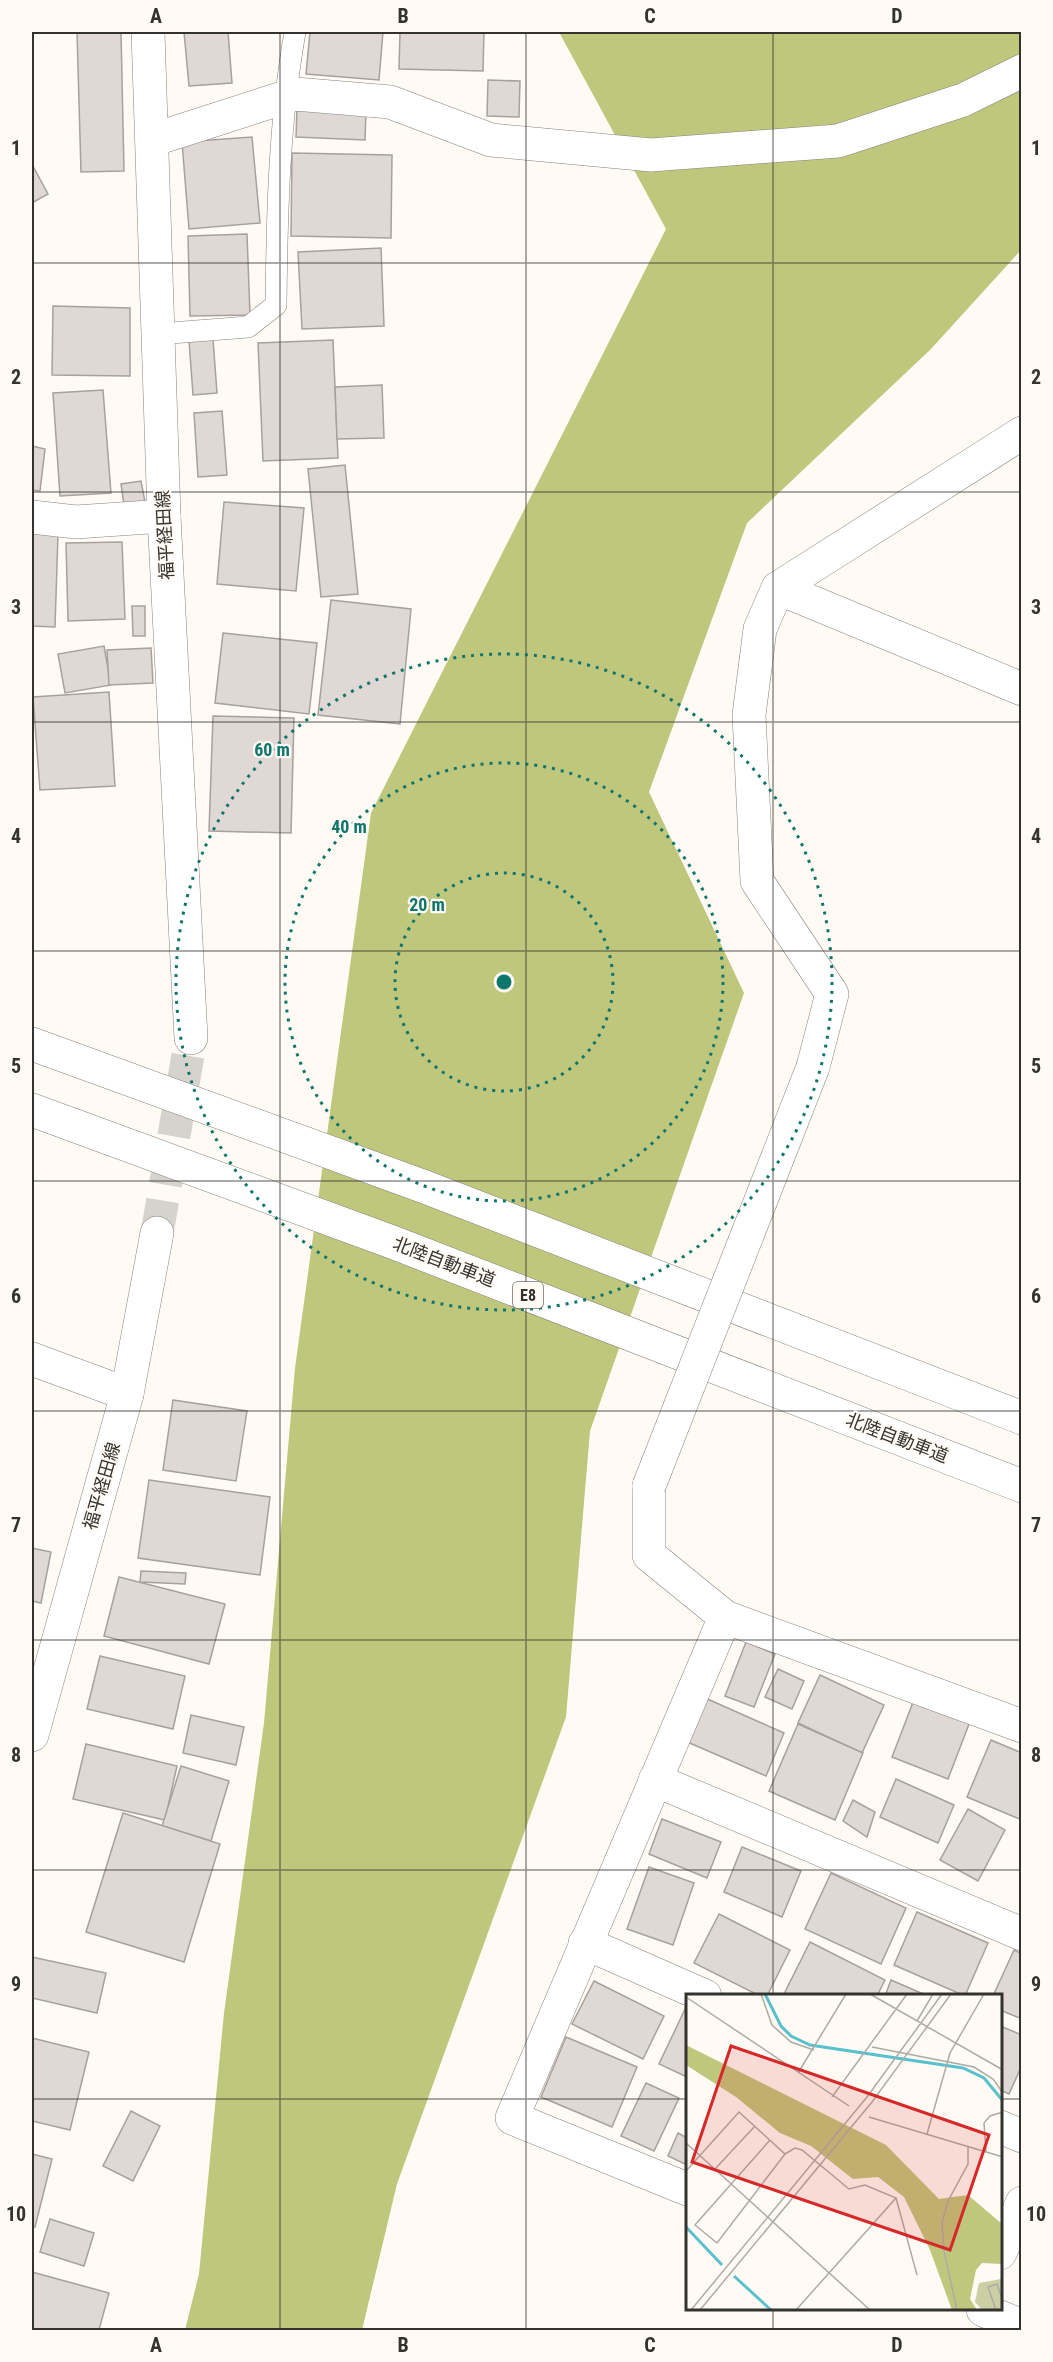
<svg xmlns="http://www.w3.org/2000/svg" width="1053" height="2362" viewBox="0 0 1053 2362" font-family="'Roboto Condensed','Noto Sans JP',sans-serif">
<rect width="100%" height="100%" fill="#fffbf4"/>
<polygon fill="#bfc77d" points="559,32 1021,32 1021,250 931,349 747,523 649,792 744,993 590,1431 566,1717 397,2184 362,2330 185,2330 199,2274 224,2013 264,1723 295,1368 371,813 666,229"/>
<g fill="#e0d8d5" stroke="#a7a09d" stroke-width="1.5">
<polygon points="77,32 121,32 124,171 81,172"/>
<polygon points="184,32 228,32 232,83 189,86"/>
<polygon points="310,32 383,32 379,80 306,74"/>
<polygon points="400,32 484,32 483,71 399,69"/>
<polygon points="488,80 520,81 519,117 487,116"/>
<polygon points="297,108 366,111 365,140 296,137"/>
<polygon points="252,137 260,223 189,229 182,142"/>
<polygon points="292,153 392,155 391,238 291,236"/>
<polygon points="34,168 48,194 32,203 32,170"/>
<polygon points="247,234 250,315 190,316 188,236"/>
<polygon points="381,248 384,326 302,329 298,252"/>
<polygon points="53,306 130,308 130,376 52,375"/>
<polygon points="213,339 217,393 193,395 189,341"/>
<polygon points="333,340 338,458 263,461 258,343"/>
<polygon points="382,385 384,438 337,439 335,387"/>
<polygon points="103,390 111,493 60,496 53,393"/>
<polygon points="222,411 227,475 198,477 194,413"/>
<polygon points="32,446 45,449 40,491 32,490"/>
<polygon points="345,465 358,594 321,597 308,469"/>
<polygon points="141,481 145,502 124,505 121,484"/>
<polygon points="224,502 304,508 296,591 217,584"/>
<polygon points="32,533 58,534 55,627 32,626"/>
<polygon points="122,542 125,619 68,621 66,543"/>
<polygon points="331,600 411,609 400,724 318,715"/>
<polygon points="132,606 145,606 145,636 133,636"/>
<polygon points="223,633 317,643 309,714 215,703"/>
<polygon points="104,646 111,685 65,693 58,654"/>
<polygon points="151,648 153,683 109,685 107,650"/>
<polygon points="109,692 115,786 40,790 33,697"/>
<polygon points="213,716 294,718 291,833 209,831"/>
<polygon points="173,1400 247,1411 236,1481 163,1470"/>
<polygon points="149,1480 270,1497 260,1575 138,1558"/>
<polygon points="32,1548 51,1552 41,1603 32,1601"/>
<polygon points="141,1571 186,1573 185,1584 140,1582"/>
<polygon points="119,1577 225,1604 209,1664 104,1636"/>
<polygon points="746,1642 775,1654 754,1707 725,1696"/>
<polygon points="100,1656 185,1676 173,1729 87,1709"/>
<polygon points="778,1669 804,1681 792,1709 765,1697"/>
<polygon points="820,1675 884,1705 862,1753 798,1723"/>
<polygon points="703,1697 784,1733 766,1776 685,1741"/>
<polygon points="915,1697 971,1719 948,1779 892,1757"/>
<polygon points="191,1715 244,1727 236,1765 183,1753"/>
<polygon points="798,1724 863,1753 835,1820 769,1791"/>
<polygon points="991,1740 1022,1753 1022,1820 967,1797"/>
<polygon points="86,1744 177,1766 165,1820 73,1799"/>
<polygon points="181,1766 229,1781 211,1841 162,1826"/>
<polygon points="896,1779 954,1805 938,1843 880,1817"/>
<polygon points="853,1800 875,1812 867,1837 843,1821"/>
<polygon points="968,1809 1005,1830 978,1881 940,1860"/>
<polygon points="123,1813 220,1844 184,1962 86,1932"/>
<polygon points="662,1819 721,1842 707,1878 649,1854"/>
<polygon points="742,1847 801,1871 782,1917 724,1892"/>
<polygon points="649,1867 694,1883 673,1945 627,1929"/>
<polygon points="831,1873 906,1908 881,1964 805,1929"/>
<polygon points="917,1912 988,1943 965,1996 894,1965"/>
<polygon points="719,1914 790,1950 767,1996 760,1996 694,1963"/>
<polygon points="810,1942 885,1980 877,1996 783,1996"/>
<polygon points="1014,1950 1022,1954 1022,2019 1000,2010 1000,1996 993,1996"/>
<polygon points="32,1957 106,1973 97,2013 32,1998"/>
<polygon points="891,1980 928,1996 885,1996"/>
<polygon points="594,1981 664,2016 643,2059 572,2024"/>
<polygon points="686,2007 687,2008 687,2077 659,2064"/>
<polygon points="1000,2026 1022,2035 1022,2065 1009,2094 1000,2090"/>
<polygon points="566,2037 637,2067 612,2127 541,2097"/>
<polygon points="32,2038 89,2052 70,2130 32,2121"/>
<polygon points="646,2083 679,2098 654,2151 621,2136"/>
<polygon points="131,2111 160,2126 133,2181 103,2166"/>
<polygon points="678,2133 687,2138 687,2165 668,2156"/>
<polygon points="32,2154 52,2159 35,2227 32,2226"/>
<polygon points="50,2219 94,2233 84,2266 40,2252"/>
<polygon points="32,2272 109,2293 99,2330 32,2330"/>
</g>
<g fill="none" stroke-linecap="round" stroke-linejoin="round">
<polyline stroke="#d6d3cd" stroke-width="33" stroke-dasharray="33 16" stroke-linecap="butt" points="157,1233 191,1038"/>
<defs>
<path id="lane" d="M158 334 248 327 276 305C277 212 279 123 295 32"/>
<g id="street">
<polyline points="152,140 295,94 390,102 491,140 651,155 838,141 963,100 1022,71"/>
<polyline points="32,517 76,522 164,516"/>
<polyline points="778,588 1022,433"/>
<polyline points="813,1067 832,994 757,881 749,715 760,629 778,588 1022,689"/>
<polyline points="649,1486 649,1555 725,1617 512,2118 687,2189"/>
<polyline points="725,1617 1022,1726"/>
<polyline points="655,1780 1022,1934"/>
<polyline points="585,1943 705,1996"/>
<polyline points="1000,2127 1022,2136"/>
<polyline points="1000,2253 1022,2203"/>
<polyline points="983,2310 1022,2326"/>
</g>
<g id="secondary">
<polyline points="148,32 164,516 191,1038"/>
<polyline points="32,1359 127,1394"/>
<polyline points="32,1735 127,1394 157,1233"/>
</g>
<g id="highway">
<polyline points="32,1044 425,1187 1022,1418"/>
<polyline points="32,1110 392,1242 1022,1486"/>
</g>
</defs>
<use href="#lane" stroke="#86827d" stroke-width="22"/>
<use href="#street" stroke="#86827d" stroke-width="34"/>
<use href="#secondary" stroke="#86827d" stroke-width="34"/>
<use href="#highway" stroke="#86827d" stroke-width="34"/>
<use href="#lane" stroke="#fff" stroke-width="21"/>
<use href="#street" stroke="#fff" stroke-width="33"/>
<use href="#secondary" stroke="#fff" stroke-width="33"/>
<use href="#highway" stroke="#fff" stroke-width="33"/>
<defs>
<polyline id="street-bridge" points="649,1486 813,1067"/>
</defs>
<use href="#street-bridge" stroke="#86827d" stroke-width="34" stroke-linecap="butt"/>
<use href="#street-bridge" stroke="#fff" stroke-width="33"/>
</g>
<path fill="none" stroke="#33322f" stroke-width="1.5" stroke-opacity="0.55" d="M280 32V2330M526 32V2330M773 32V1996M32 263H1022M32 492H1022M32 722H1022M32 951H1022M32 1181H1022M32 1411H1022M32 1640H1022M32 1870H1022M32 2099H687M1000 2099H1022M773 2310V2330"/>
<g fill="none" stroke="#0f766e" stroke-width="3" stroke-dasharray="3 6">
<circle cx="504" cy="982" r="109"/>
<circle cx="504" cy="982" r="219"/>
<circle cx="504" cy="982" r="328"/>
</g>
<g text-anchor="middle" stroke-width="4.5" stroke-linejoin="round" paint-order="stroke">
<rect fill="#fffbf4" stroke="#706e6a" stroke-width="1.5" x="513" y="1282" width="30" height="26" rx="4.5"/>
<g font-size="16" font-weight="bold" fill="#33322f">
<text x="528" y="1301">E8</text>
</g>
<g font-size="18" fill="#33322f" stroke="#fffbf4">
<text transform="translate(165 535) rotate(-93)" y="6">福平経田線</text>
<text transform="translate(444 1262) rotate(21)" y="6">北陸自動車道</text>
<text transform="translate(897 1438) rotate(21)" y="6">北陸自動車道</text>
<text transform="translate(102 1486) rotate(-74)" y="6">福平経田線</text>
</g>
</g>
<g transform="translate(686 1994)">
<rect width="316" height="316" fill="#fffbf4"/>
<path d="M315 285 316 316H296L289 308 293 289Z" fill="#cad0a3"/>
<path d="M0 51 200 151 253 205 282 201 316 230V270L296 269 290 276 284 305 291 316H266L244 256 218 203 192 183 167 185 125 152 94 139 50 103 0 71Z" fill="#bfc77d"/>
<path fill="none" stroke="#59c0ce" stroke-width="3" d="M79 0 95 32 105 42 124 51 277 74 298 84 317 107M0 233 36 271M48 282 85 316"/>
<path fill="none" stroke="#adaba5" stroke-width="1.5" d="M75 0 86 31 105 48 128 56M184 0 317 76M0 3 163 112M231 27 247 0M186 53 288 73 307 85 317 99M112 79 160 0M146 103 221 0M183 123 317 163M241 140 264 59 298 0M84 146 9 231 31 249 99 160M0 149 184 316M300 158 298 129 304 122 317 118M29 175 69 132M0 177 53 118 99 160 109 154 116 156 163 195 179 191 210 204 110 316M210 204 231 281M5 316 181 103 256 0M14 316 186 108 265 0M271 316 258 257 256 228 262 207 282 170V153M310 316 302 293 311 290 317 308"/>
<path fill="#d62828" fill-opacity="0.15" stroke="#d62828" stroke-width="3" d="M45 52 303 141 264 256 6 168Z"/>
<rect width="316" height="316" fill="none" stroke="#33322f" stroke-width="3"/>
</g>
<circle cx="504" cy="982" r="9" fill="#0f766e" stroke="#fffbf4" stroke-width="3"/>
<g font-size="18" text-anchor="middle" font-weight="bold" fill="#0f766e" stroke="#fffbf4" stroke-width="4.5" stroke-linejoin="round" paint-order="stroke">
<text x="272" y="756">60 m</text>
<text x="349" y="833">40 m</text>
<text x="427" y="911">20 m</text>
</g>
<rect width="1053" height="2362" fill="none" stroke="#fffbf4" stroke-width="66"/>
<rect x="33" y="33" width="987" height="2296" fill="none" stroke="#33322f" stroke-width="2"/>
<g font-size="20" text-anchor="middle" font-weight="bold" fill="#33322f">
<text x="156" y="23">A</text>
<text x="403" y="23">B</text>
<text x="650" y="23">C</text>
<text x="897" y="23">D</text>
<text x="16" y="155">1</text>
<text x="1036" y="155">1</text>
<text x="16" y="384">2</text>
<text x="1036" y="384">2</text>
<text x="16" y="614">3</text>
<text x="1036" y="614">3</text>
<text x="16" y="843">4</text>
<text x="1036" y="843">4</text>
<text x="16" y="1073">5</text>
<text x="1036" y="1073">5</text>
<text x="16" y="1303">6</text>
<text x="1036" y="1303">6</text>
<text x="16" y="1532">7</text>
<text x="1036" y="1532">7</text>
<text x="16" y="1762">8</text>
<text x="1036" y="1762">8</text>
<text x="16" y="1991">9</text>
<text x="1036" y="1991">9</text>
<text x="16" y="2221">10</text>
<text x="1036" y="2221">10</text>
<text x="156" y="2352">A</text>
<text x="403" y="2352">B</text>
<text x="650" y="2352">C</text>
<text x="897" y="2352">D</text>
</g>
</svg>
